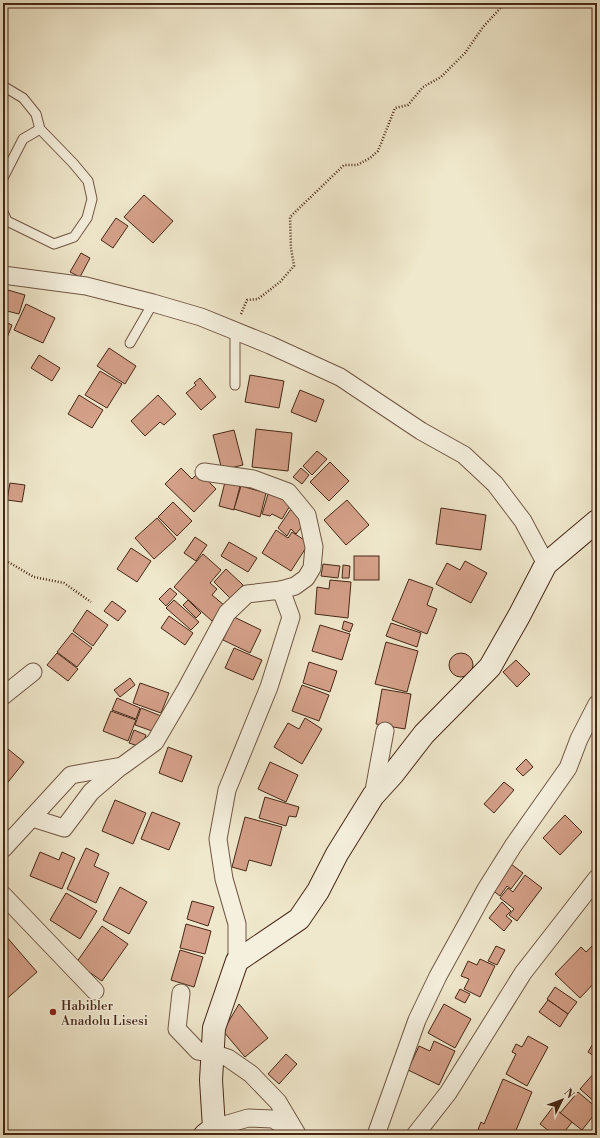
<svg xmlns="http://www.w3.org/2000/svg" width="600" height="1138" viewBox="0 0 600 1138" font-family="'Libre Bodoni',serif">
<rect width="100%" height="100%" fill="#f0e8cc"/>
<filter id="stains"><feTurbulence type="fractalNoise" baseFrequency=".005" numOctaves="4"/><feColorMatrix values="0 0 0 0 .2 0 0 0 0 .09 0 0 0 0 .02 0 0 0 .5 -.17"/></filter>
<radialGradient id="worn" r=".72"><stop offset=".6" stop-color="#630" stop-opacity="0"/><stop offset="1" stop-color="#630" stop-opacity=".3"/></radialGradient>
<g fill="#d4a089" stroke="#462716">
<polygon points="144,195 173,221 153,243 124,217"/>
<polygon points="116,218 128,226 113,248 101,240"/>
<polygon points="81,253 90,258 80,277 70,272"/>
<polygon points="8,290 25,295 19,314 3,310"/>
<polygon points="26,304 55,318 43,343 14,330"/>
<polygon points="3,314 6,315 3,321 12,325 7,338 3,336"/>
<polygon points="109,348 136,366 125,384 97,366"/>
<polygon points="39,355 60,368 52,381 31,368"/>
<polygon points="100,371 122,384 107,408 85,395"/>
<polygon points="250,375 284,381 279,408 245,402"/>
<polygon points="200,378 216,397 201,410 186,393 196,385 194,383"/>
<polygon points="300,390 324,400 316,422 291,412"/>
<polygon points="79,395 103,410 92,428 68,414"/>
<polygon points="158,395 176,414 164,425 160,422 145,436 131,421"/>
<polygon points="256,429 292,433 288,471 252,467"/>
<polygon points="234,430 243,465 222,470 213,435"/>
<polygon points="317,451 327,459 312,475 303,466"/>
<polygon points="330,462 349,481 329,501 310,482"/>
<polygon points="181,468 192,479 199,472 216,489 194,512 165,484"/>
<polygon points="301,468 309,475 302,484 293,477"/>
<polygon points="225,482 240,486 234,510 219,506"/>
<polygon points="10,483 25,485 22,502 7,500"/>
<polygon points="241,486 266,493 260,517 234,509"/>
<polygon points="268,494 282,499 291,504 282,519 272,514 270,516 262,514"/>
<polygon points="347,500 369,525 346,545 324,520"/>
<polygon points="173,502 192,521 177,536 158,517"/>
<polygon points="293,506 304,524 296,534 291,529 287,536 278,528"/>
<polygon points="441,508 486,515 481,550 436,544"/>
<polygon points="157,518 176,539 154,559 135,538"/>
<polygon points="276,530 288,538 292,532 309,543 291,571 262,553"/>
<polygon points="195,537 207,545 196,561 184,553"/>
<polygon points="229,542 257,558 248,572 221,556"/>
<polygon points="131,548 151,561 137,582 117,569"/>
<polygon points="203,554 221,570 210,583 217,589 212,595 225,606 212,621 174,587"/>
<rect x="354" y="556" width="25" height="24"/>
<polygon points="465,561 487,573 471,603 436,584 447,563 460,570"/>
<polygon points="323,564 340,566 338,578 321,576"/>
<polygon points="343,565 350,566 349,578 342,578"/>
<polygon points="226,569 243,585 230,598 214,582"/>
<polygon points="409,579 433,588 427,605 437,609 427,634 392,620"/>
<polygon points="330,580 351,582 348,618 315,614 317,587 329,589"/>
<polygon points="170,588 177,594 166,606 159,599"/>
<polygon points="174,600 199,622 191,630 166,608"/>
<polygon points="188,600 201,613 196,618 183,605"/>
<polygon points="112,601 126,611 118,621 104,611"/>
<polygon points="87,610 108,625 93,646 73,631"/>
<polygon points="169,616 193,633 185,645 161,628"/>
<polygon points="234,617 261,630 250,653 223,640"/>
<polygon points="344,621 353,624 350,632 342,629"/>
<polygon points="391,623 421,633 417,647 386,636"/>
<polygon points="320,625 350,634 342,660 312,651"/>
<polygon points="72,633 92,648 77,667 57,652"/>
<polygon points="386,642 418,651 407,692 375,684"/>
<polygon points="234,648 262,660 253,680 225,668"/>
<polygon points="57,653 78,669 68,681 47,665"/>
<circle cx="461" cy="665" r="12"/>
<polygon points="516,660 530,674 517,687 503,672"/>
<polygon points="309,662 337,671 330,692 303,683"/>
<polygon points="130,678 135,685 120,697 114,690"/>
<polygon points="140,683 169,693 161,713 133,703"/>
<polygon points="302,685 329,695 319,721 292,711"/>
<polygon points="382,689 411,694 405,729 376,724"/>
<polygon points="117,698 140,708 136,719 112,710"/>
<polygon points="141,708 161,716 155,732 135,725"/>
<polygon points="111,711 136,720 128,741 103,731"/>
<polygon points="305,718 322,729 302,764 274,747 288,723 299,729"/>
<polygon points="134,730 146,735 141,747 129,743"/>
<polygon points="3,745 24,762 5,786 3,784"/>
<polygon points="168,747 192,756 182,782 159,773"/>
<polygon points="526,759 533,767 523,776 516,769"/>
<polygon points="270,762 298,775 286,802 258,789"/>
<polygon points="504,782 514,790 494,813 484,804"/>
<polygon points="265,797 299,807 296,817 289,816 286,826 259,818"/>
<polygon points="115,800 146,813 133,844 102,831"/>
<polygon points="152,812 180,823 169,850 141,839"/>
<polygon points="565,815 582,832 560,855 543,838"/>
<polygon points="245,817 282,827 271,866 249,860 246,871 232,867"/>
<polygon points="86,848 99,854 94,866 109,873 96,903 67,889"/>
<polygon points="40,852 59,860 62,852 75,858 62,889 30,876"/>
<polygon points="511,864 523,873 511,889 507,886 500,896 492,890"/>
<polygon points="525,875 542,888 517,921 509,915 514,909 500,898 508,888 513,892"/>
<polygon points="120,887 147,902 129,934 103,920"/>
<polygon points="66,893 97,911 80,939 50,920"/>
<polygon points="192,901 214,907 208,926 187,919"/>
<polygon points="502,902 511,911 506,916 512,921 504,931 489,918"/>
<polygon points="186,924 211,931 205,954 180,948"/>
<polygon points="102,926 128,944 102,981 76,963"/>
<polygon points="5,935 37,972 3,1002 3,937"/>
<polygon points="593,945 597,949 597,962 594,965 597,967 597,980 580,998 555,974 581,947 586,952"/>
<polygon points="496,946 505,950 497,965 488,961"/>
<polygon points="180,950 203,957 194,987 171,980"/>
<polygon points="480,959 495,966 480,997 464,989 469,979 461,976 468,961 477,965"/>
<polygon points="555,987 577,1002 568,1014 547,999"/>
<polygon points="460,989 470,994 465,1003 455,998"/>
<polygon points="548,1000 568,1014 560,1027 539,1012"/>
<polygon points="239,1004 268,1038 245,1057 223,1031"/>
<polygon points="444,1004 471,1019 455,1048 428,1033"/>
<polygon points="528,1036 548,1047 527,1086 506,1074 516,1054 512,1052 516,1044 522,1047"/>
<polygon points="597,1037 597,1058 588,1052"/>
<polygon points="434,1041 455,1051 439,1085 408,1070 419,1046 430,1051"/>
<polygon points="286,1054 297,1064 279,1084 268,1074"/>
<polygon points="595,1072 597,1074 597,1104 580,1089"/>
<polygon points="503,1079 532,1092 514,1135 476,1135 481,1122 484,1124"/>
<polygon points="578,1092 597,1108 597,1111 582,1130 560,1113"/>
<polygon points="553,1107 572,1122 562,1135 554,1135 540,1124"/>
</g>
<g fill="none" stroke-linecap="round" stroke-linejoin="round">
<defs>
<g id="lane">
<polyline points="3,86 23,98 36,114 40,129 73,163 88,181 92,199 87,218 74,237 54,244 7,221 3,212"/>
<polyline points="3,178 23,139 40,129"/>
<polyline points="130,343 153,303"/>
<polyline points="235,385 235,331"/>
</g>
<g id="street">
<polyline points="3,275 86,286 153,303 201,317 270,345 340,377 421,431 464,455 495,484 523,521 546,564"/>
<polyline points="204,472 253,479 288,492 307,515 314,547 312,568 306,578 295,586 281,590"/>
<polyline points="3,696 33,672"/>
<polyline points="373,796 385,731"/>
<polyline points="32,818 64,828 91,792 120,767"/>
<polyline points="3,849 71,775 122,766 155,742 186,689 227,613 247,594 281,590 291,617 269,687 227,790 218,839 224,879 237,924 237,961"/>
<polyline points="3,895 95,991"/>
<polyline points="181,993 177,1029 198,1051 212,1053 228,1058 251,1074 278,1102 297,1134"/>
<polyline points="214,1128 248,1118 273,1119 292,1131"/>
<polyline points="376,1135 417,1020 438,976 486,889 513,846 568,768 579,739 597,704"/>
<polyline points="415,1135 448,1093 523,973 597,878"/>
</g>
<polyline id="secondary" points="205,1135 214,1128 211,1080 214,1028 237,961 299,919 318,891 337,854 373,796 393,774 424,734 490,667 519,616 546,564 597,521"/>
</defs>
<use href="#lane" stroke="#705744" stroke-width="11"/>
<use href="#street" stroke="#705744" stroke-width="19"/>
<use href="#secondary" stroke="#462716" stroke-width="24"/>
<g stroke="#462716" stroke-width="2.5" stroke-dasharray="1 2" stroke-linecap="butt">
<polyline points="241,314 247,300 258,299 280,282 294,266 291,248 290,217 344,165 357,165 370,158 378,151 395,108 408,105 423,87 441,77 465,53 483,27 505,3"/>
<polyline points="3,559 34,577 64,583 91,602"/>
</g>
<use href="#lane" stroke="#f5f0de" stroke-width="9"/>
<use href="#street" stroke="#f5f0de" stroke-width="17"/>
<use href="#secondary" stroke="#f5f0de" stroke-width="22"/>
</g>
<circle fill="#8f2418" stroke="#f5f0de" stroke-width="1.5" cx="53" cy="1012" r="4"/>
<g text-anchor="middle" stroke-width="3" stroke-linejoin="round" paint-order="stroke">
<g font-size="13" fill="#462716" stroke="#f5f0de" text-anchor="start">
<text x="61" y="1010">Habibler<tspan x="61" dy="15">Anadolu Lisesi</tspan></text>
</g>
</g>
<rect width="600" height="1138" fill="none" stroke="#f0e8cc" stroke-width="16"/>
<rect x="4" y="4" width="592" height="1130" fill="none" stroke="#462716" stroke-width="2"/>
<rect x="8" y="8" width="584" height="1122" fill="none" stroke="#462716"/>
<g transform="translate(562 1100) rotate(48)" stroke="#f5f0de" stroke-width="3" paint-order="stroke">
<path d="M0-3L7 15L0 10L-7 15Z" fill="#462716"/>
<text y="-6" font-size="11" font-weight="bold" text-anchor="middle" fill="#462716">N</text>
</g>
<rect width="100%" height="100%" filter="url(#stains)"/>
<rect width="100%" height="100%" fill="url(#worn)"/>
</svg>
